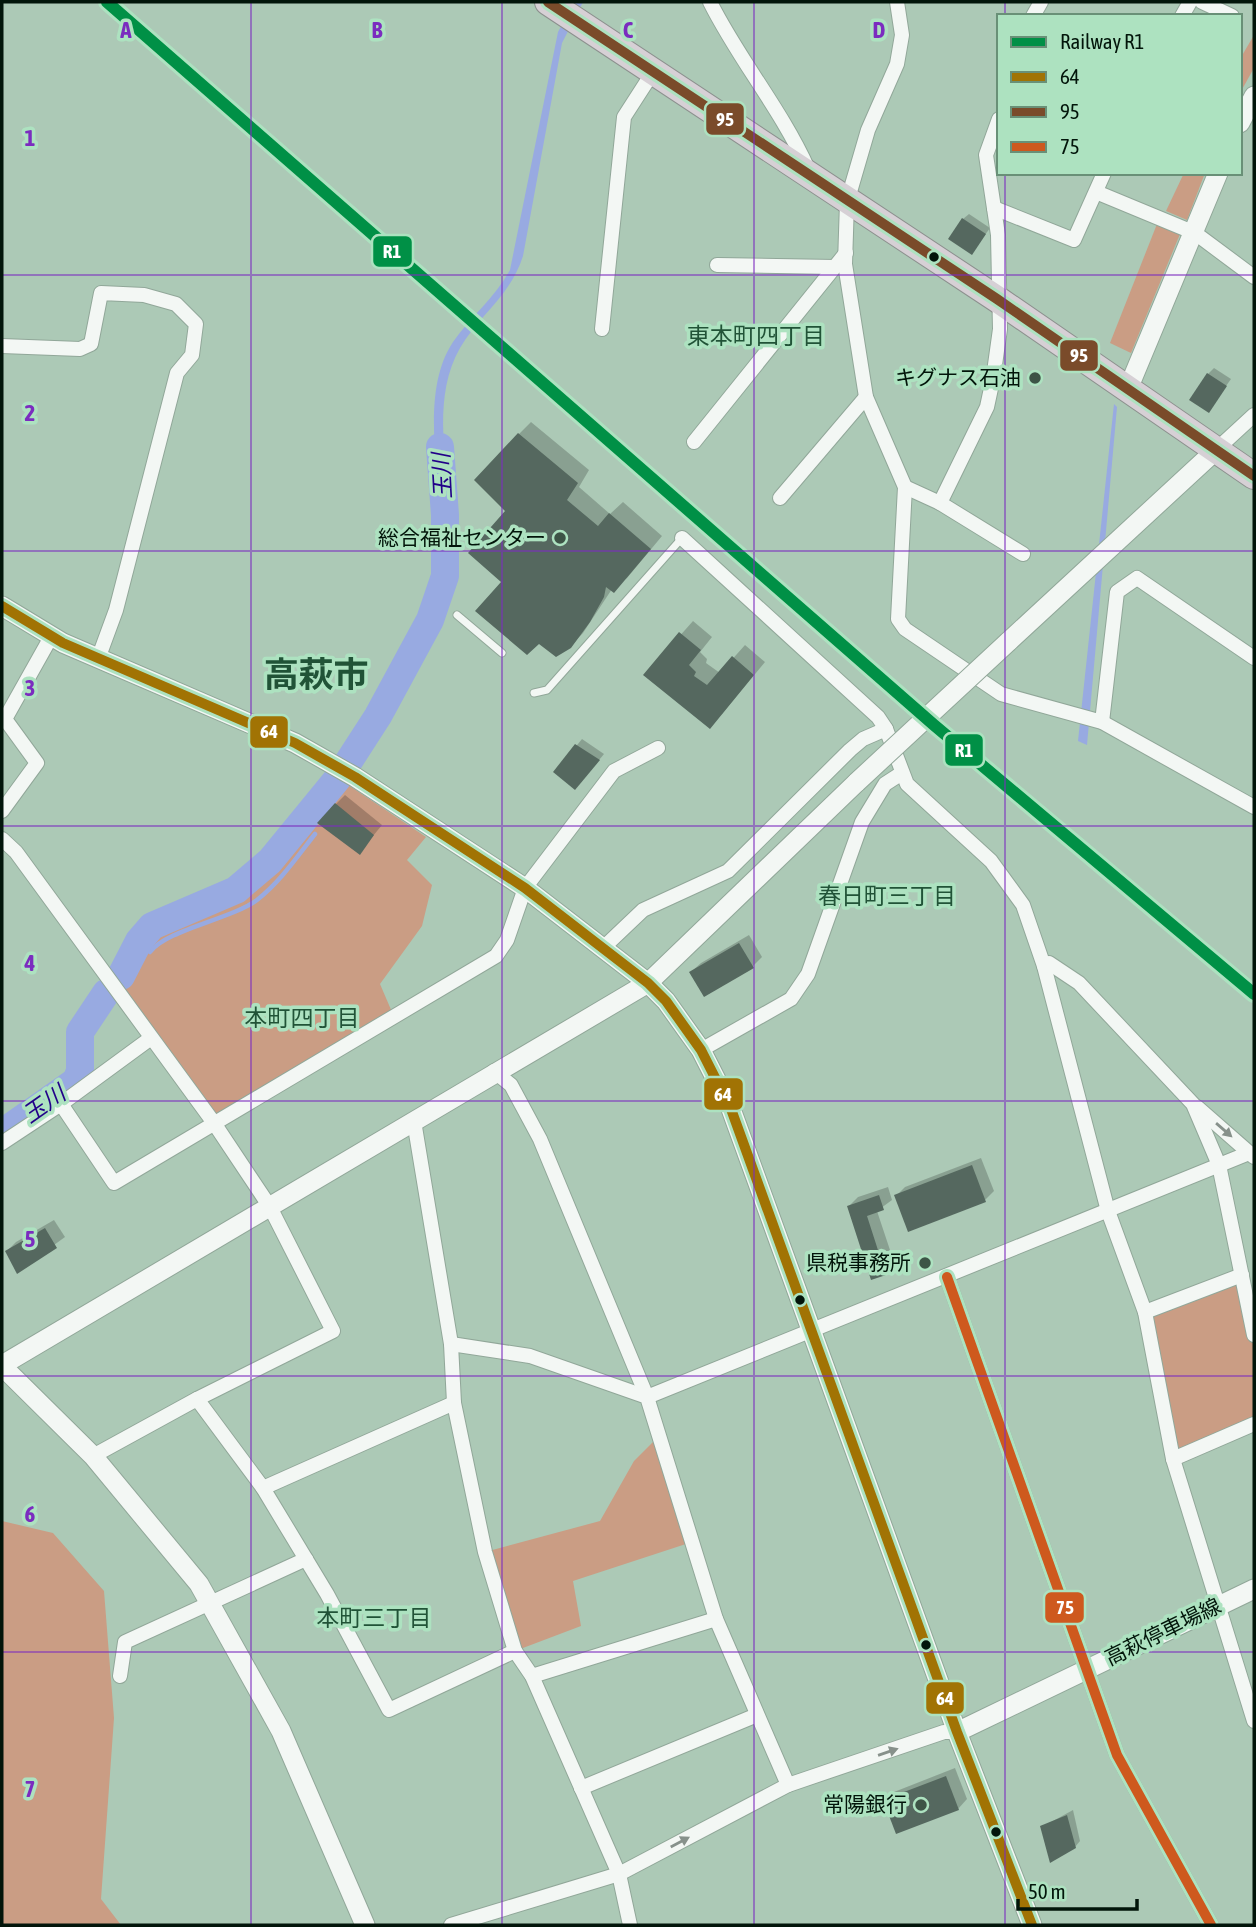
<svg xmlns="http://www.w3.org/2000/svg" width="1256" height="1927" viewBox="0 0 1256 1927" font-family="'Asap Condensed','Noto Sans JP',sans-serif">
<rect width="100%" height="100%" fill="#acc9b6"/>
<g fill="#ca9d84">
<polygon points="1254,35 1254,68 1240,93 1240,59"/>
<polygon points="1184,173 1205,173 1187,220 1166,211"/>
<polygon points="1157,224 1180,234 1131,353 1110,343"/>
<polygon points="338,778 426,837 407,860 432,885 422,926 380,984 392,1012 213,1120 122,996 127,963 144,933 219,899 248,881"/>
<polygon points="1242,1275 1254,1335 1254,1424 1173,1459 1145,1312"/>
<polygon points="659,1436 692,1542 573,1581 581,1626 515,1651 485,1552 600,1521 634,1461"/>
<polygon points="2,1521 53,1533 104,1591 114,1718 101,1899 121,1925 2,1925"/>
</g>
<g fill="#98aae1">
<path d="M574 2H583L562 43 523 256C511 295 479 315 460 348 436 390 444 440 446 485L437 486C435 441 426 383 453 342 470 317 495 298 510 270L558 32Z"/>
<polygon points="1114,404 1117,407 1087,745 1078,741"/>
</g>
<g fill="#0003">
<polygon points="969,214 990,228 972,253 963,219"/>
<polygon points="1214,368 1231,379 1208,411 1208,374"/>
<polygon points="531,422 589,470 579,487 610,514 623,502 662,536 627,578 612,589 583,633 570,647 538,641 504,582 508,511 519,434"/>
<polygon points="693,621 712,637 700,652 707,659 706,663 720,673 745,645 765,662 722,714 645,675"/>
<polygon points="582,739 604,754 581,782 555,772"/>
<polygon points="345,795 382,825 359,853 336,804"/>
<polygon points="749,935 762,957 753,966 691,972 701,963"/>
<polygon points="981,1158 994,1191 985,1200 896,1196 905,1187"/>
<polygon points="888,1187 892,1200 877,1211 895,1265 886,1274 849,1206 858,1197"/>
<polygon points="54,1220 65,1237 17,1272 7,1251 16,1242"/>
<polygon points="955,1768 967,1799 958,1809 885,1801 894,1792"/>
<polygon points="1073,1810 1080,1841 1075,1847 1042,1827"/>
</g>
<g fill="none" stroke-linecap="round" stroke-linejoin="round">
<path stroke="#98aae1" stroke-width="4.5" d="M150 952C166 930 231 919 257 900 280 882 297 857 315 834"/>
<g stroke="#98aae1" stroke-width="28">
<polyline points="121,976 139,941 152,926 236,890 270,861 338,778 378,716 430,620 445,576 445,515 440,447"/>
<polyline points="2,1133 76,1081 80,1071 80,1032 106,993"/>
</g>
</g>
<g fill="#55685f">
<polygon points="962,218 986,234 972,255 948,239"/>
<polygon points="1207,373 1227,386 1209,413 1189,400"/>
<polygon points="518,433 578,483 567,500 598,526 609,513 651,549 614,593 606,587 604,597 590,622 571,648 556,657 539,644 527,655 475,611 501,582 468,553 505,511 474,480"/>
<polygon points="679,632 701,650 689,665 696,672 694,676 707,685 732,656 754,675 710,729 643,675"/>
<polygon points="575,744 600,760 575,790 553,772"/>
<polygon points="335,803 374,835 360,855 317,823"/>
<polygon points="739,943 754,968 704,997 689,972"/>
<polygon points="972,1165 986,1202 908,1232 894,1195"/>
<polygon points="879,1195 884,1210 867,1216 886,1275 871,1280 847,1206"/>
<polygon points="45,1228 57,1248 17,1274 5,1251"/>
<polygon points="946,1776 959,1810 896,1834 883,1800"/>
<polygon points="1067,1815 1076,1848 1050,1863 1040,1826"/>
</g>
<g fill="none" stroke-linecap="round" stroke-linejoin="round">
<defs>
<g id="lane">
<polyline points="457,615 502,653"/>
<polyline points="534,693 547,690 682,538"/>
</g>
<g id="street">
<path d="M710 2C739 60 781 109 808 169"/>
<polyline points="897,2 902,35 897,64 868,130 847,202 845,264 866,397 905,487 898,619 905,629 1001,694 1102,722 1254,807"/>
<polyline points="1202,2 1232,16"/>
<polyline points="1033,16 1041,2"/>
<polyline points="1182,16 1190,2"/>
<polyline points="1096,192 1195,233 1254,277"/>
<polyline points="994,208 1074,240 1104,173"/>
<polyline points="717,265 835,267"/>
<polyline points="602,329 624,117 653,72"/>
<polyline points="2,346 80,349 91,344 101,293 144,295 176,304 196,324 192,355 177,373 116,610 98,659"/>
<polyline points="694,442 846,253"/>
<polyline points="1216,450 1254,415"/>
<polyline points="905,487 940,503 1023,554"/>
<polyline points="780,498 866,397"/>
<polyline points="940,503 987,407 993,379 1000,329 998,235 986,155 999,119"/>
<polyline points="682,538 878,717 886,729 907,784 991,861 1023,905 1044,966 1108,1211 1145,1312 1173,1459 1254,1721"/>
<polyline points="1102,722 1117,592 1137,578 1254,658"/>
<polyline points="2,811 37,763 5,719 51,637"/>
<polyline points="2,839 16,852 214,1123 270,1207 333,1331 197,1399 93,1456"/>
<polyline points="603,948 643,910 728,871 850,750 863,739 886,729"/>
<polyline points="1044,966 1049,963 1079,983 1193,1104 1219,1165 1254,1335"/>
<polyline points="701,1050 791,999 808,974 862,822 885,784 902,773"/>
<polyline points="494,1071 511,1085 540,1139 647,1397 1249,1153"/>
<polyline points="61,1104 114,1183 496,956 507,940 525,888 614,771 658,748"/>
<polyline points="1197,1107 1254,1157"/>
<polyline points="414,1121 451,1344 454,1403 485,1552 515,1651 532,1676 619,1874 630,1925"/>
<polyline points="2,1143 61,1104 151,1038"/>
<polyline points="947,1277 1117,1755 1211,1925"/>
<polyline points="1145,1312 1242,1275"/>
<polyline points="451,1344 530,1356 647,1397 716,1619 788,1785"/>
<polyline points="197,1399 263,1488 327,1594 389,1710 515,1651"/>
<polyline points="1173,1459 1254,1424"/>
<polyline points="263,1488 454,1403"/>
<polyline points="120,1676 125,1642 306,1559"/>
<polyline points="532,1676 716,1619"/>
<polyline points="581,1788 757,1715"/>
<polyline points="451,1925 619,1874 788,1785 944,1732 957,1732"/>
</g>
<g id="secondary">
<polyline points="1240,123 1254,96"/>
<polyline points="1128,389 1218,173"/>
<polyline points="2,606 63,643 295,743 355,777 525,888 648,983 666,1001 701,1050 731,1109 957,1732 1032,1925"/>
<polyline points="1008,642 1216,450"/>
<polyline points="2,1365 648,983 857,782"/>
<polyline points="2,1366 93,1456 199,1584 281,1731 365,1925"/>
<polyline points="957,1732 1254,1589"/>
</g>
<polyline id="highway" points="548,2 997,299 1254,476"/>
</defs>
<use href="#lane" stroke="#91a799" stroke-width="9"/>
<use href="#street" stroke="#91a799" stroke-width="16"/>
<use href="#secondary" stroke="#91a799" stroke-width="21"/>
<use href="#highway" stroke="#8c908e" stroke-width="28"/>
<use href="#lane" stroke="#f3f7f4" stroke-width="7"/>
<use href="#street" stroke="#f3f7f4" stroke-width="14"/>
<use href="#secondary" stroke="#f3f7f4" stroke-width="19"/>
<use href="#highway" stroke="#d6d0d5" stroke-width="26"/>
<defs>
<polyline id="secondary-bridge" points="857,782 1008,642"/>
</defs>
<use href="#secondary-bridge" stroke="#91a799" stroke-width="21" stroke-linecap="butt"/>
<use href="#secondary-bridge" stroke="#f3f7f4" stroke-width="19"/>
<defs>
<polyline id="bus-1" points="2,606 63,643 295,743 355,777 525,888 648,983 666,1001 701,1050 731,1109 957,1732 1032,1925"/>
<polyline id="bus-2" points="548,2 997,299 1254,476"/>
<polyline id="bus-3" points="947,1277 1117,1755 1211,1925"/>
</defs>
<use href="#bus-1" stroke="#ade2c0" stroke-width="16"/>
<use href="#bus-2" stroke="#ade2c0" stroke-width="16"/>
<use href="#bus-3" stroke="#ade2c0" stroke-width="16"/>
<use href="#bus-1" stroke="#a17304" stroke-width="10"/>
<use href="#bus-2" stroke="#7a4b2a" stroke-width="10"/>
<use href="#bus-3" stroke="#ce591e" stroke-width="10"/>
<defs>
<polyline id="rail-1" points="107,2 934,725 1254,994"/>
</defs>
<use href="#rail-1" stroke="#ade2c0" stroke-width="18"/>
<use href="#rail-1" stroke="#009046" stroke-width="12"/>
</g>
<defs><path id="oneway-solid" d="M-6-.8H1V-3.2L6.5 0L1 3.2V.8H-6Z" transform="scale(1.75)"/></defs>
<g fill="#87918b">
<use href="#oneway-solid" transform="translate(1224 1130) rotate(41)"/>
<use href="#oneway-solid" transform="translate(888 1752) rotate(-19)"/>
<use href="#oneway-solid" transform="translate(680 1842) rotate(-28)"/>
</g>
<path fill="none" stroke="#7b2cbf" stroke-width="2" stroke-opacity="0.55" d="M251 2V1925M502 2V1925M754 2V1925M1005 2V16M1005 173V1925M2 275H1254M2 551H1254M2 826H1254M2 1101H1254M2 1376H1254M2 1652H1254"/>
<g fill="#02150a" stroke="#ade2c0" stroke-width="2.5">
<circle cx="934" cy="257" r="6"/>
<circle cx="800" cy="1300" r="6"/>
<circle cx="926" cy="1645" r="6"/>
<circle cx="996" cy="1832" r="6"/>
</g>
<g fill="#3d5446" stroke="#ade2c0" stroke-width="2.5">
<circle cx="1035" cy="378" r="7"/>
<circle cx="560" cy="538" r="7"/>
<circle cx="925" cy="1263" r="7"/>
<circle cx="921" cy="1805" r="7"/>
</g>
<g text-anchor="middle" stroke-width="7" stroke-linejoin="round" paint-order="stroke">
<g font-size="21" fill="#02150a" stroke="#ade2c0" text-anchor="end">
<text x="1021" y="385">キグナス石油</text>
<text x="546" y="545">総合福祉センター</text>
<text x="911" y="1270">県税事務所</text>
<text x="907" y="1812">常陽銀行</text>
</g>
<g font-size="21" fill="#02150a" stroke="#ade2c0">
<text transform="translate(1163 1632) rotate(-26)" y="7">高萩停車場線</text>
</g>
<g font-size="23" fill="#215337" stroke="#ade2c0">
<text x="756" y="344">東本町四丁目</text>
<text x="887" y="904">春日町三丁目</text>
<text x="302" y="1026">本町四丁目</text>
<text x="374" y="1626">本町三丁目</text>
</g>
<g font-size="23" font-style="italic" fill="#220089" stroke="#ade2c0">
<text transform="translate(442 476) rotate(-93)" y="8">玉川</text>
<text transform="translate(44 1104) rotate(-35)" y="8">玉川</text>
</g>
<g font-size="35" font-weight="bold" fill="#215337" stroke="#ade2c0">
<text x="316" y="687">高萩市</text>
</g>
</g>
<g font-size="23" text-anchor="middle" font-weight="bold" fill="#7b2cbf" stroke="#ade2c0" stroke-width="7" stroke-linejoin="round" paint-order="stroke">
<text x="126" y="38">A</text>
<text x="377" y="38">B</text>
<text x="628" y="38">C</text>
<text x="879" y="38">D</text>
<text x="30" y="146">1</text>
<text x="30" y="421">2</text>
<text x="30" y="696">3</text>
<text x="30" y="971">4</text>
<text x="30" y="1247">5</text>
<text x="30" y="1522">6</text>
<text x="30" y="1797">7</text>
</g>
<g stroke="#ade2c0" stroke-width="2.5">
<rect x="705" y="102" width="40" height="34" rx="7" fill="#7a4b2a"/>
<rect x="372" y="235" width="41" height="33" rx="7" fill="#009046"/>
<rect x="1059" y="339" width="40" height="33" rx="7" fill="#7a4b2a"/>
<rect x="249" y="715" width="40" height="34" rx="7" fill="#a17304"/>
<rect x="944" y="733" width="40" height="34" rx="7" fill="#009046"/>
<rect x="703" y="1077" width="41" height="34" rx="7" fill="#a17304"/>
<rect x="1044" y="1591" width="41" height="33" rx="7" fill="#ce591e"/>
<rect x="925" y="1681" width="40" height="34" rx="7" fill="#a17304"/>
</g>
<g font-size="19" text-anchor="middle" font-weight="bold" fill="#fff">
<text x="725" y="126">95</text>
<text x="392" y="258">R1</text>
<text x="1079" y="362">95</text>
<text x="269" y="738">64</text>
<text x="964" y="757">R1</text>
<text x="723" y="1101">64</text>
<text x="1065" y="1614">75</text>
<text x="945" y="1705">64</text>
</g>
<rect width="1256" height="1927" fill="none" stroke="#02150a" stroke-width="7"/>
<rect x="997" y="14" width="245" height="161" fill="#ade2c0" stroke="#699077" stroke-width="2"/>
<rect x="1011" y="37" width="35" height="10" fill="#009046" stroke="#699077" stroke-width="2"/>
<text x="1060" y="49" font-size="21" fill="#02150a">Railway R1</text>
<rect x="1011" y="72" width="35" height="10" fill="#a17304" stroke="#699077" stroke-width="2"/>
<text x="1060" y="84" font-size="21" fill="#02150a">64</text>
<rect x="1011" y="107" width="35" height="10" fill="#7a4b2a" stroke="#699077" stroke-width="2"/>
<text x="1060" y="119" font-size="21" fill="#02150a">95</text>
<rect x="1011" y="142" width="35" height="10" fill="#ce591e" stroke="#699077" stroke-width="2"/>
<text x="1060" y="154" font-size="21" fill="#02150a">75</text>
<path d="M1018 1899v10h119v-10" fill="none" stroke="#02150a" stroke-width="3.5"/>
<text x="1028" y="1899" font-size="21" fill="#02150a" stroke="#ade2c0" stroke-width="5" paint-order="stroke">50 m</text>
</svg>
